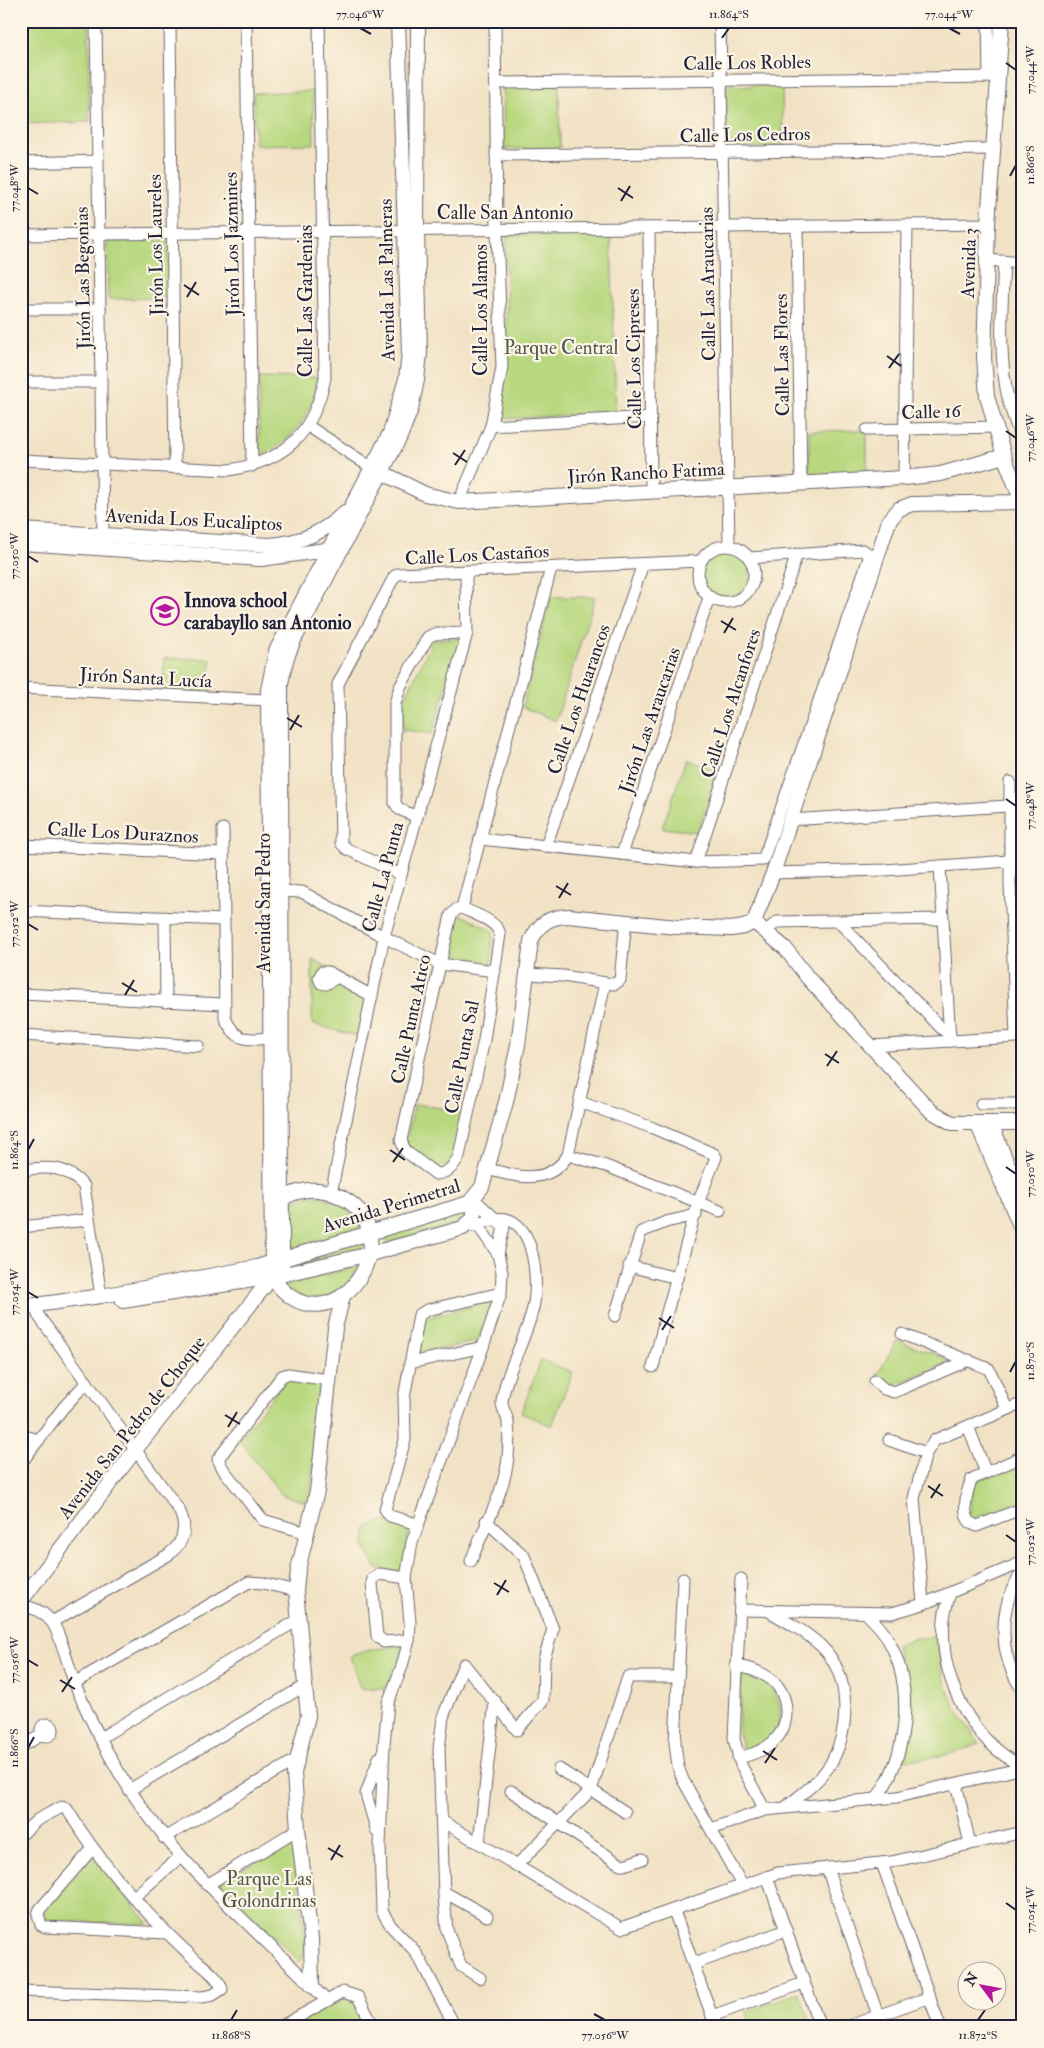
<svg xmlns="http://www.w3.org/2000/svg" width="1044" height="2048" viewBox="0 0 1044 2048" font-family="'IM FELL Double Pica',serif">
<rect width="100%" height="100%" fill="#fcf5e5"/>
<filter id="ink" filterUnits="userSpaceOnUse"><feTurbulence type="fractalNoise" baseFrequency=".02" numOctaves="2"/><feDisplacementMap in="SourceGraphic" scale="10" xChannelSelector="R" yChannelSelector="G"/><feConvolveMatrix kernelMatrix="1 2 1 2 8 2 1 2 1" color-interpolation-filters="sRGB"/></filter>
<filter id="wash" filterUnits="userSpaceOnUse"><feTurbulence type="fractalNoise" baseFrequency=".0096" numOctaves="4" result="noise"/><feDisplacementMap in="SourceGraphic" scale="20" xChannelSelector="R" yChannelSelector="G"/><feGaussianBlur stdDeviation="1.12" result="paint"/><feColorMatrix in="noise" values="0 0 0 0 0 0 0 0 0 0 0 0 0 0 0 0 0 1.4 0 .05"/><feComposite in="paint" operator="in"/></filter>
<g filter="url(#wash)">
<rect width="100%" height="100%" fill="#f2e2c5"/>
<g fill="#b8d87f" stroke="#6d7d5d">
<polygon points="21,21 89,21 89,122 21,124"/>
<polygon points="559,85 560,148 504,149 503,86"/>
<polygon points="782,85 783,147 727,148 726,86"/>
<polygon points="313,91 314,144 255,145 254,93"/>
<polygon points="611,233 616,413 498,419 507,361 506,235"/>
<polygon points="168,240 169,298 108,299 107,241"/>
<path d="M259 377 318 378C313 416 293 440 259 457Z"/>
<polygon points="867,430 867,474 809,475 809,431"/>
<circle cx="726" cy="575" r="24"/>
<polygon points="551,597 595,597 556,721 522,707"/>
<polygon points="461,638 432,734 403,730 403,701 433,640"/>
<polygon points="164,658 211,659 210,693 163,691"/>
<polygon points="686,759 718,770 698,832 662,828"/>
<polygon points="460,914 493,931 491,969 445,960 455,917"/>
<polygon points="312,959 368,989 360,1037 312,1024"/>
<polygon points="415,1104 466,1112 453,1158 448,1164 435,1170 405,1145"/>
<path d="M314 1195C334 1200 352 1208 360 1229L288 1249 287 1202Z"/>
<polygon points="462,1212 466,1215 466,1221 389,1242 385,1239 386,1233"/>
<polygon points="361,1239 365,1246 361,1249 289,1269 285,1262"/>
<path d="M360 1266C351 1283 331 1301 310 1298 300 1297 289 1290 280 1287Z"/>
<polygon points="492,1301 478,1341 419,1354 425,1318"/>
<polygon points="897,1340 953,1361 891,1386 877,1376"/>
<polygon points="541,1360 573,1372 552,1426 521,1413"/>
<polygon points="285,1380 320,1383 310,1503 282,1495 239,1440"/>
<polygon points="1019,1463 1023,1472 1023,1503 978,1523 970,1517 971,1495 975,1482"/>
<polygon points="385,1521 410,1528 402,1571 377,1569 364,1546 367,1527"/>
<path d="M937 1637C942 1685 951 1705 980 1743 954 1755 931 1759 902 1760L911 1732 909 1702 896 1646 915 1638Z"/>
<polygon points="402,1646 400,1664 386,1688 360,1689 350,1656 373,1649"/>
<path d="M742 1674C794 1681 792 1746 743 1750L738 1733Z"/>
<polygon points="295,1838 305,1941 304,1954 300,1962 219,1883"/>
<polygon points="92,1856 149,1924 45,1921 43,1913"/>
<polygon points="799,1992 812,2027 752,2027 746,2012"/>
<polygon points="345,1997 356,2001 369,2025 366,2027 291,2027"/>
</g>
</g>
<g filter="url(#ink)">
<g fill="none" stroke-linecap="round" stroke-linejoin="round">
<defs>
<g id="minor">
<polyline points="96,21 103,534"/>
<polyline points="170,21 175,468"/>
<polyline points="246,21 252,466"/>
<polyline points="720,21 729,546"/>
<polyline points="988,21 989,77"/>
<polyline points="497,83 998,77"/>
<polyline points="496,155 994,149"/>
<polyline points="21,163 98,161"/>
<polyline points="797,227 801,483"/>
<polyline points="649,228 651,490"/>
<polyline points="21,235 988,224"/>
<polyline points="987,260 1023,263"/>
<path d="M1004 261C1002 307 998 358 1009 403 1013 417 1018 430 1023 443"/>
<polyline points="21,309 100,309"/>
<polyline points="21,382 101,382"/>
<polyline points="308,426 372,468"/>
<polyline points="491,426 651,417"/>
<polyline points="867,430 996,427"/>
<path d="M21 460 229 470C286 461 313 434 325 378L319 21"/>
<polyline points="904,478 907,225"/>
<polyline points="459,502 491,426 502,367 497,230 495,21"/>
<circle cx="726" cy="574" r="28"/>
<polyline points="21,688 268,700"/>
<polyline points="417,817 399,809 395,803 395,703 400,687 428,637 434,634 467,633"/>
<polyline points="790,820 1023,805"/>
<path d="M223 829 225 1018C236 1042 246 1040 271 1038"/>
<polyline points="480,839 696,862 763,860 870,555 863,550 749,558"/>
<polyline points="21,845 223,854"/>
<polyline points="546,846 643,564"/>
<polyline points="622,854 709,598"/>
<polyline points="696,862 797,554"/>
<polyline points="940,866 950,1041"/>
<polyline points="773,873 885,870 1023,860"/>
<polyline points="401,875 347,849 341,843 338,684 394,577 398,574 701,561"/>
<polyline points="273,891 302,892 384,937 440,964 495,971"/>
<path d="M462 908C474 914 496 920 500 934L484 1040 459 1156C453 1167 449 1173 436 1174L405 1151 401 1140 451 915 457 909Z"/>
<polyline points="462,908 551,568"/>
<polyline points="21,911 223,920"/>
<polyline points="165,917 166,1002"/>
<polyline points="838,921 942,1029 950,1034"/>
<polyline points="766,931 777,922 943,919"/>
<polyline points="528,974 563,976 605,983"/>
<polyline points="337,977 326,984 321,983 319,978 322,972 328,972 372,996"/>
<polyline points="21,994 223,1004"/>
<polyline points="21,1035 198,1046"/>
<polyline points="871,1046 1016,1037 1010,884 1010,782"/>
<polyline points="580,1102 653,1128 714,1154 716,1157 698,1203 665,1319 653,1367"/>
<polyline points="981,1104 1023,1104"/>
<polyline points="568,1155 606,1166 720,1211"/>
<path d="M488 1169C517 1177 549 1186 568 1155L605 983 615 984 620 980 625 930"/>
<path d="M21 1170C49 1167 63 1164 84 1186L101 1296"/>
<polyline points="331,1193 384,937 467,633 466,573"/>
<polyline points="474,1199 504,1227 498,1254"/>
<polyline points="21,1227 88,1220"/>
<polyline points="629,1266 677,1278"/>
<path d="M36 1306 38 1315 179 1510C188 1528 184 1543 168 1555L52 1622"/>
<polyline points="615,1316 641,1232 666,1222 696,1215"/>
<polyline points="902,1334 989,1369 1007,1409"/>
<polyline points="410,1363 483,1347"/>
<polyline points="875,1381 884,1389 894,1392 969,1360"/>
<polyline points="968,1426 986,1473"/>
<polyline points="21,1435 39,1440"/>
<polyline points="889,1440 926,1453"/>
<path d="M1023 1462 1017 1459 972 1479C966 1492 959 1521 977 1526L1023 1508"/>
<polyline points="21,1463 63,1408 87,1382"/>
<polyline points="417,1524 390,1516 385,1509 405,1440 404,1398 419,1315 427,1310 501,1293"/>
<polyline points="307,1533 263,1520 223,1469 218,1459 282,1376 288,1374 329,1380"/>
<path d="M471 1561C483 1529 505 1492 508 1457 509 1446 509 1434 508 1423 508 1416 501 1408 502 1401 507 1367 528 1337 534 1303 538 1280 535 1226 506 1219 495 1217 482 1223 472 1226"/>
<path d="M1023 1571C997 1607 998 1655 1023 1691"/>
<polyline points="406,1578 380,1574 373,1578 372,1583 377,1636 384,1642 409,1640"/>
<polyline points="683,1579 675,1743 678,1767 683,1780 742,1885"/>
<polyline points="741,1579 734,1739 741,1765 765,1810"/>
<path d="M950 1593C948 1601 945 1610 944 1619 939 1678 970 1740 1023 1767"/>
<polyline points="923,1604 914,1498 926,1453 935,1440 1023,1403"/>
<path d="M21 1606C33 1607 43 1611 51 1621 60 1631 69 1669 75 1684 86 1711 99 1737 113 1762 166 1857 251 1924 326 2000"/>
<polyline points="740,1610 892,1613 923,1604 1023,1562"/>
<path d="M770 1612C788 1622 806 1632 821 1646 852 1676 850 1729 831 1763 821 1780 802 1794 787 1806"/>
<path d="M866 1613C872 1619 879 1626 884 1633 916 1682 909 1754 876 1799"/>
<path d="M736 1666C749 1668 762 1672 772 1680 790 1696 791 1726 773 1742 764 1751 751 1755 738 1758"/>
<polyline points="74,1683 249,1582 263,1583 296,1591"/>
<circle cx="47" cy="1730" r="6"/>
<polyline points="100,1738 298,1620"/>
<polyline points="21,1747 43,1734"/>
<polyline points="559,1769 625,1812"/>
<polyline points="956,1784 970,1844"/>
<polyline points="129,1790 306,1685"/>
<polyline points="511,1791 618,1863 624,1865 642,1859"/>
<polyline points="442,1821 621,1928 778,1873 891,1862 1023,1832"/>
<polyline points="711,1829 765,1810 897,1797 1023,1768"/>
<polyline points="377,1832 366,1794 379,1758"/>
<path d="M21 1835 37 1820 62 1807 67 1809C99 1862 142 1910 188 1953 198 1963 219 1976 222 1989L213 1995 202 1997 21 1991"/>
<polyline points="164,1838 297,1759"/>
<polyline points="479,1842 495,1701"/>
<polyline points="93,1848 40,1909 38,1914 41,1925 45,1927 166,1933"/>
<polyline points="882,1863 940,2027"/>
<polyline points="518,1864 591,1790 628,1677 678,1677"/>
<polyline points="827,1868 882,2027"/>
<polyline points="767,1877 820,2027"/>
<polyline points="207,1885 298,1829"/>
<polyline points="444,1892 487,1916"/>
<polyline points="134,1897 180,1857"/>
<polyline points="674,1911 716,2027"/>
<polyline points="694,1964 786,1930"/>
<polyline points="480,1978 461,1966 447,1930 444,1896 439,1749 443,1717 464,1664 517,1730 543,1700 544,1659 553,1629 524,1556 486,1521"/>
<polyline points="712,2016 804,1983"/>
<polyline points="280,2027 343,1992 358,1997 374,2027"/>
<polyline points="455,2027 421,1961 413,1949 391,1926 382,1911 380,1846 384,1745 388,1703 402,1666 409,1640 410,1622 406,1578 412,1542 483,1347 501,1293 502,1272 498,1254 477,1224"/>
<polyline points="846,2027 930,1997"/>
</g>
<g id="tertiary">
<polyline points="1002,21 988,224 984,357 987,396 1004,456 1022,502"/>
<polyline points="375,469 425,494 459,502 904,478 941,474 1004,456"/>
<path d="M21 530 270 545C300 542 323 534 345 512"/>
<polyline points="21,543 261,559 333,549"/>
<polyline points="754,922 785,948 808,978 931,1111 952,1123 1023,1123"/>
<polyline points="977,1123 1023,1233"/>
<polyline points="991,1123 1023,1203"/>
<polyline points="282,1275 281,683 286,660 293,642 400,437 411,409 417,380 420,353 417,231 418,21"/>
<polyline points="272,1277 268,690 276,651 390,433 406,379 409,353 398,21"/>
<path d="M272 1277C330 1362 422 1228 334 1194 314 1186 293 1190 276 1203"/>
<polyline points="123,1301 272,1277 370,1254 463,1228 474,1217 474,1199"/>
<path d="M21 1307 101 1296 257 1267 469 1203 482 1187 506 1102 518 1045 531 941C539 923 549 917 568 916L677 927 731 929 744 927 754 922 773 873 889 521 899 509 912 504 1023 502"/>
<polyline points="21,1601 136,1449 272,1277"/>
<polyline points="312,1985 311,1939 298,1829 294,1773 308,1716 296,1591 298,1570 317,1491 335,1328 343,1296"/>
</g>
</defs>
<use href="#minor" stroke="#6b656b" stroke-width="13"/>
<use href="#tertiary" stroke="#6b656b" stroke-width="16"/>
<use href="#minor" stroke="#fff" stroke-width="11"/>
<use href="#tertiary" stroke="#fff" stroke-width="14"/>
</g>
</g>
<path fill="none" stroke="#22223b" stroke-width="2" d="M360 28 371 34M949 28 960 34M722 38 729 28M1006 63 1016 70M1010 176 1016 165M28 188 38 194M618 188 633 198M621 201 630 186M184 285 199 295M187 297 196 282M887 356 901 366M889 368 899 354M1006 431 1016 438M453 453 467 462M455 465 465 450M28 556 38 562M721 621 736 630M724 633 733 618M287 718 302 727M290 730 299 715M1006 799 1016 806M556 886 571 895M559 898 568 883M28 924 38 930M122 983 137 992M125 995 134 980M825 1054 839 1063M827 1066 837 1051M28 1150 34 1139M390 1150 405 1160M393 1162 403 1148M1006 1167 1016 1174M28 1292 38 1298M659 1318 674 1328M662 1330 671 1316M1010 1372 1016 1361M225 1415 240 1424M228 1427 237 1412M928 1486 943 1496M931 1498 940 1484M1006 1535 1016 1542M494 1583 509 1592M497 1595 506 1580M28 1660 38 1666M60 1680 75 1689M62 1692 72 1677M28 1748 34 1737M763 1751 777 1760M765 1763 775 1748M328 1848 343 1857M331 1860 340 1845M1006 1903 1016 1910M594 2014 605 2020M231 2020 237 2010M978 2020 985 2010"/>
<defs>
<symbol id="school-ring" viewBox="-11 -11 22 22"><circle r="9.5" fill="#fcf5e5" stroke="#b5179e" stroke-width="1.5"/><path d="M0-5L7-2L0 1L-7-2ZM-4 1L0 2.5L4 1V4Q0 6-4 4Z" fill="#b5179e"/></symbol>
</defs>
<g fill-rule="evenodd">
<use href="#school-ring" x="149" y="595" width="32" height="32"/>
</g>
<g text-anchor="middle" stroke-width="4.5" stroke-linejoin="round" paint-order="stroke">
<g font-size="19" fill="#22223b" stroke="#fcf5e5">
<text transform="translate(747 62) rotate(-1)" y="7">Calle Los Robles</text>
<text transform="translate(745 134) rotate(-1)" y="7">Calle Los Cedros</text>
<text x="505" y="219">Calle San Antonio</text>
<text transform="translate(231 244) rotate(-91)" y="7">Jirón Los Jazmines</text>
<text transform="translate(155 245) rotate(-91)" y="7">Jirón Los Laureles</text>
<text transform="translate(968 263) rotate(-88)" y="7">Avenida 3</text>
<text transform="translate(82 278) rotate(-91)" y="7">Jirón Las Begonias</text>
<text transform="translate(386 280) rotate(-91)" y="7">Avenida Las Palmeras</text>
<text transform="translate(707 284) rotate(-91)" y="7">Calle Las Araucarias</text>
<text transform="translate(305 301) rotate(-90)" y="7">Calle Las Gardenias</text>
<text transform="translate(480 310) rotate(-90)" y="7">Calle Los Alamos</text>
<text transform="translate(781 355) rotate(-91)" y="7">Calle Las Flores</text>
<text transform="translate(633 359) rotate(-91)" y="7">Calle Los Cipreses</text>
<text transform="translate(931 411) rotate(-2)" y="7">Calle 16</text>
<text transform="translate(646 472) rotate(-3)" y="7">Jirón Rancho Fatima</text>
<text transform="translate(194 519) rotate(3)" y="7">Avenida Los Eucaliptos</text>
<text transform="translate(477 554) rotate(-3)" y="7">Calle Los Castaños</text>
<text transform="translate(146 677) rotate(3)" y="7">Jirón Santa Lucía</text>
<text transform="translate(578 699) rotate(-71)" y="7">Calle Los Huarancos</text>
<text transform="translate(730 703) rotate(-72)" y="7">Calle Los Alcanfores</text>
<text transform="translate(649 720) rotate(-71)" y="7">Jirón Las Araucarias</text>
<text transform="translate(123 832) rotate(3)" y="7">Calle Los Duraznos</text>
<text transform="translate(382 877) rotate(-75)" y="7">Calle La Punta</text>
<text transform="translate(263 903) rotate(-90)" y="7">Avenida San Pedro</text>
<text transform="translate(410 1019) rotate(-78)" y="7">Calle Punta Atico</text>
<text transform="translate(461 1057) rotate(-79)" y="7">Calle Punta Sal</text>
<text transform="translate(391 1205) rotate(-17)" y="7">Avenida Perimetral</text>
<text transform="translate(131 1427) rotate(-52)" y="7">Avenida San Pedro de Choque</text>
</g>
<g font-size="19" fill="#4f594f" stroke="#fcf5e5">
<text x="561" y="354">Parque Central</text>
<text x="269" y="1885">Parque Las<tspan x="269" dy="22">Golondrinas</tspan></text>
</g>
<g font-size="19" font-weight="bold" fill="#22223b" stroke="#fcf5e5" text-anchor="start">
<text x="184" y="607">Innova school<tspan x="184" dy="22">carabayllo san Antonio</tspan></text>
</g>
</g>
<rect width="1044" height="2048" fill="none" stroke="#fcf5e5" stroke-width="55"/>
<g transform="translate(982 1986) rotate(302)"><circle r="24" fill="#fcf5e5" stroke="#a5a1a1"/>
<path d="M0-4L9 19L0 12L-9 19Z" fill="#b5179e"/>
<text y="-8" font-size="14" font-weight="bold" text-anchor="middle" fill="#22223b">N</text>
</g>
<rect x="28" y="28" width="988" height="1992" fill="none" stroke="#22223b" stroke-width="2"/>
<g font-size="12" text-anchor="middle" fill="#22223b">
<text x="360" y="18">77.046°W</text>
<text x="729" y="18">11.864°S</text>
<text x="949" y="18">77.044°W</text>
<text transform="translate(1030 70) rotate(-90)" y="4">77.044°W</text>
<text transform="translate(1030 165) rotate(-90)" y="4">11.866°S</text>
<text transform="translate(14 188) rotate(-90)" y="4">77.048°W</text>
<text transform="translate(1030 438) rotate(-90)" y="4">77.046°W</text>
<text transform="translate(14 556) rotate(-90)" y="4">77.050°W</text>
<text transform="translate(1030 806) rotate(-90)" y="4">77.048°W</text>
<text transform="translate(14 924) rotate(-90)" y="4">77.052°W</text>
<text transform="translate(14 1150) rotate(-90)" y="4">11.864°S</text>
<text transform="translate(1030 1174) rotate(-90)" y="4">77.050°W</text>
<text transform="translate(14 1292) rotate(-90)" y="4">77.054°W</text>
<text transform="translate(1030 1361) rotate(-90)" y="4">11.870°S</text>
<text transform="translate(1030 1542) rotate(-90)" y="4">77.052°W</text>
<text transform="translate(14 1660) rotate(-90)" y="4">77.056°W</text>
<text transform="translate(14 1748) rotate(-90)" y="4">11.866°S</text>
<text transform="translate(1030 1910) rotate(-90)" y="4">77.054°W</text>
<text x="231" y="2039">11.868°S</text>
<text x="605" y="2039">77.056°W</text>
<text x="978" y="2039">11.872°S</text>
</g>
</svg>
